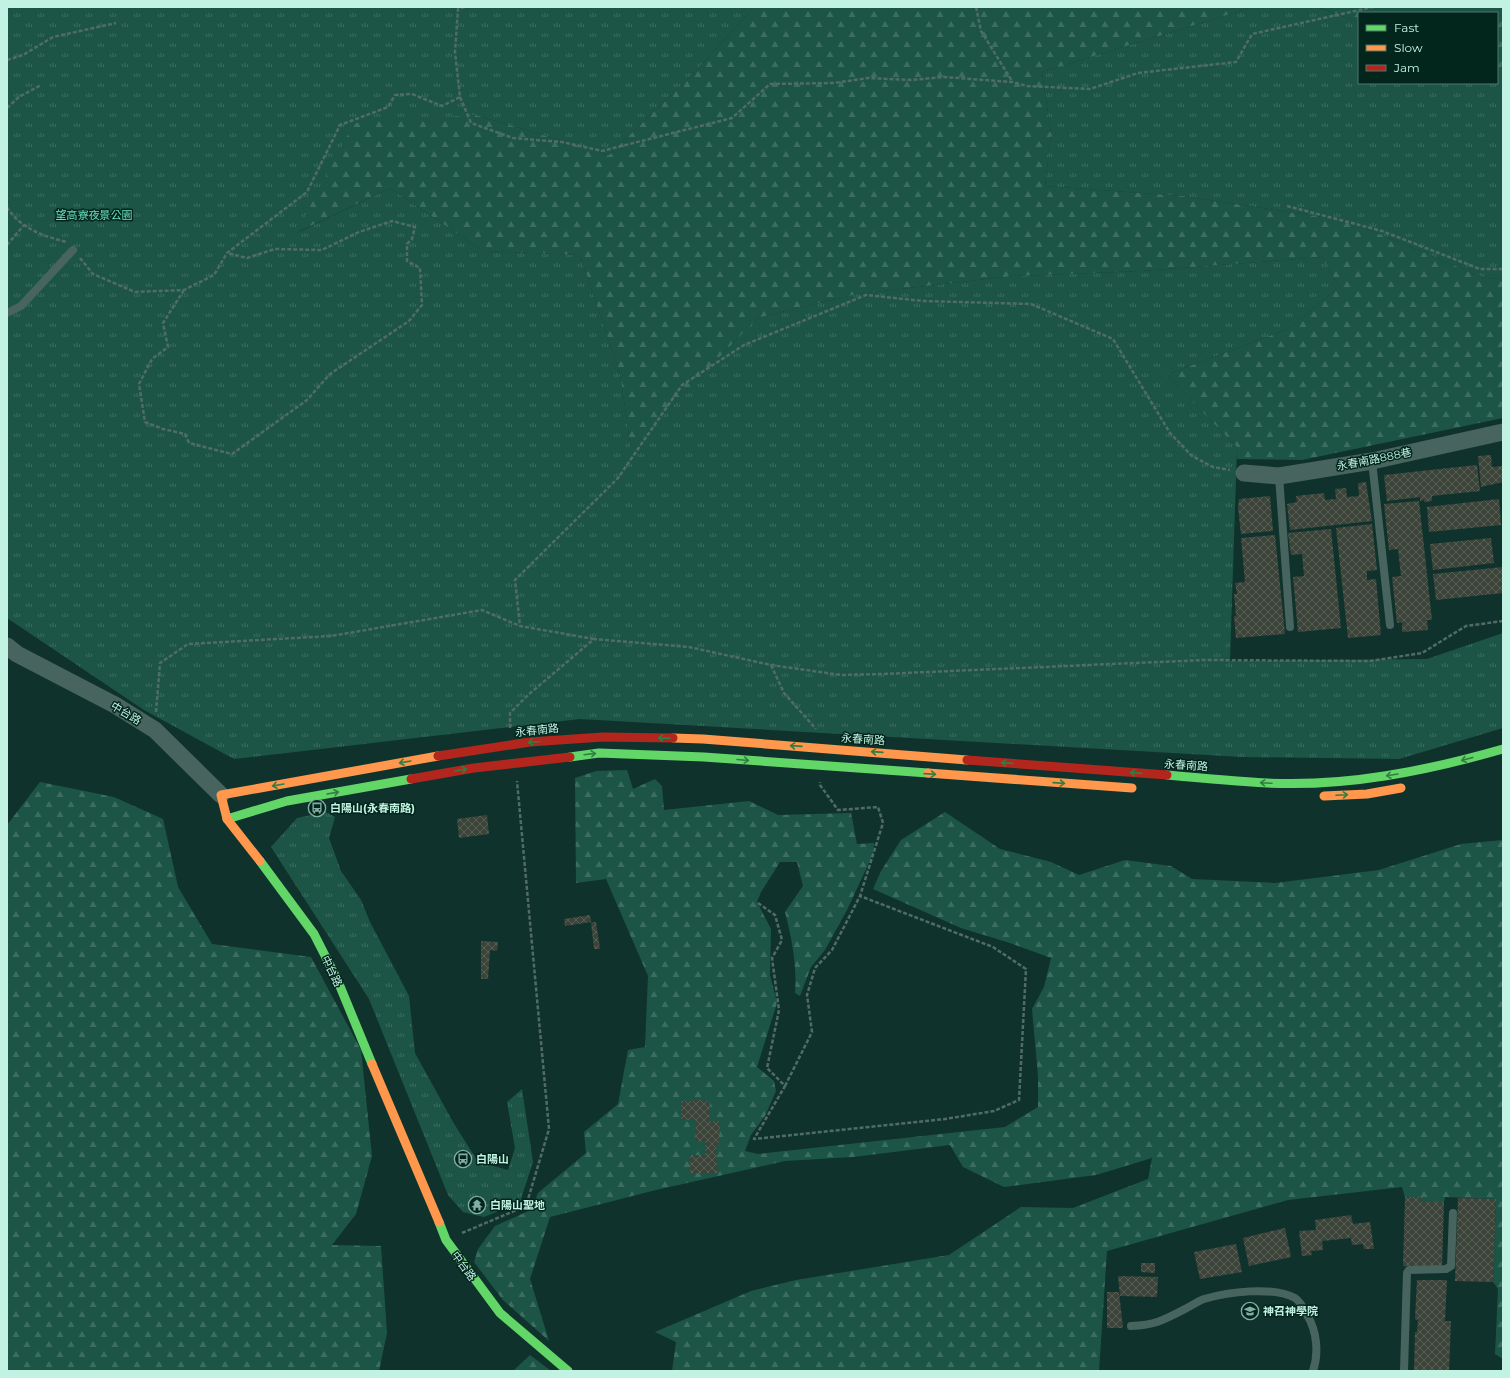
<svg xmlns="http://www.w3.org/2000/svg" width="1510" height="1378" viewBox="0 0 1510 1378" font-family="Montserrat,'Noto Sans TC',sans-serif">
<defs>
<pattern id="grass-tufts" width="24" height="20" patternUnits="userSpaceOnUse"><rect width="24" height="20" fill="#1c5546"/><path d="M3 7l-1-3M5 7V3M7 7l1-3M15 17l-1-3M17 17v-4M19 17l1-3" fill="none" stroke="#3b6e60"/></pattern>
<pattern id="forest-firs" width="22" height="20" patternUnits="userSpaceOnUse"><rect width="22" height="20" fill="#1c5546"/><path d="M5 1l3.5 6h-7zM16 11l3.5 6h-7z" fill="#3b6e60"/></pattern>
<pattern id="building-cross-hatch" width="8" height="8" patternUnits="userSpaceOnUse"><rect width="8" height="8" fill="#3c443a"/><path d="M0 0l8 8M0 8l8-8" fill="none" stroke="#575f56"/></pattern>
</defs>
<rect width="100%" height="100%" fill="#0f332c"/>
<g fill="url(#grass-tufts)">
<polygon points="7,7 754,7 696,71 609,155 476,115 297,233 390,188 483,251 580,255 620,374 631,448 757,318 857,294 1013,276 1142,271 1322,257 1339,287 1288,329 1166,375 1237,447 1230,661 1427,659 1503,633 1503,728 1399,759 1242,757 580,719 234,759 144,710 7,618"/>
<polygon points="1253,7 1316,7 1359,22 1359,83 1497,83 1497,72 1503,74 1503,278 1487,279 1348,221 1183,196 1045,186 1051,134 1042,72"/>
<polygon points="326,812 335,817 329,838 341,871 361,900 370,922 409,996 415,1053 453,1122 478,1162 508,1170 515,1148 507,1102 522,1089 533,1162 520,1202 484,1217 463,1212 448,1195 369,999 271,847 297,818"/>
</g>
<g fill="url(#forest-firs)">
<polygon points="754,7 1253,7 1042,72 1051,134 1045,186 1183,196 1348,221 1487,279 1503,278 1503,418 1302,460 1237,459 1237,447 1166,375 1288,329 1339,287 1322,257 1142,271 1013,276 857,294 757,318 631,449 620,374 580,255 483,251 390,188 296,233 354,123 476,115 609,155 696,71"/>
<polygon points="1317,7 1503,7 1503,74 1497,72 1497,13 1359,13 1359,22"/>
<path d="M627 770 633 789 655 779 662 786 664 810 749 801 778 815 851 813 857 844 874 843 873 854 847 910 825 950 811 967 800 996 795 993C797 965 792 939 785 912L803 886 797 862H780L761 892 757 902 771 929 770 975 777 1003 757 1067 774 1081 776 1091 765 1116 751 1135 745 1151 758 1154 1005 1127 1038 1107V1076L1032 1009 1044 987 1051 958 1010 943 961 928 873 889 881 871 901 840 945 812 1000 849 1051 862 1079 875 1125 860 1171 866 1192 879 1275 883 1379 870 1461 844 1503 840V1359L1495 1354 1498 1289 1493 1282 1496 1199 1445 1197 1444 1202H1422L1421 1197H1405L1402 1187 1288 1200 1107 1251 1099 1371H672L676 1342 655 1332 751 1291 796 1280 949 1255 1021 1207 1073 1208 1148 1179 1152 1158 1096 1175 1004 1187 963 1167 950 1145 853 1157 785 1161 656 1190 550 1217 530 1279 549 1341 503 1300 474 1262 478 1249 495 1226 531 1210 538 1193 586 1153 584 1132 618 1104 628 1050 645 1047 648 976 606 879 576 883 575 778 596 771Z"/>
<polygon points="40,782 114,797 163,819 178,887 212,944 311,957 361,1050 372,1156 356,1214 332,1245 381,1246 387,1333 379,1371 7,1371 7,825"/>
<polygon points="530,1355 551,1371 513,1371"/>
</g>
<g fill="url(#building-cross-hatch)">
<polygon points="1491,455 1492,467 1503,466 1503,482 1481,487 1478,456"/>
<polygon points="1477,465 1480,491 1432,496 1432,501 1424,502 1424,500 1420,501 1420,497 1387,501 1384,475"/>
<polygon points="1366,482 1372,521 1290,530 1287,504 1297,502 1296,496 1324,493 1325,500 1336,499 1335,489 1346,488 1347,497 1359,496 1358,483"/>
<polygon points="1270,496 1273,531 1241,534 1238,508 1239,499"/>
<polygon points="1499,499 1501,525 1429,532 1427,507"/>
<polygon points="1419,501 1432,620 1427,620 1428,630 1402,632 1402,623 1405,622 1397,623 1392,577 1401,576 1398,549 1389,550 1384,504"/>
<polygon points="1372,524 1377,570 1367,571 1367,580 1376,579 1381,635 1348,638 1336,528"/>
<polygon points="1331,529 1341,628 1298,632 1293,577 1304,576 1302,554 1291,555 1288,533"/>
<polygon points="1275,535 1285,634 1236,638 1234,616 1236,616 1234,594 1237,594 1235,583 1245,582 1241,538"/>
<polygon points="1491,538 1494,563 1433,570 1430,544"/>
<polygon points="1503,567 1503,593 1436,600 1433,574"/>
<polygon points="487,815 489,834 459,838 457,819"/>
<polygon points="590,915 591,922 565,926 564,919"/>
<polygon points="591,922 596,922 600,949 594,949"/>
<polygon points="481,941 498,942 497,951 490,950 488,979 481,979"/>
<polygon points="694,1099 710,1102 709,1121 720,1121 719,1146 716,1146 717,1173 690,1173 690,1155 705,1155 705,1142 696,1141 696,1120 681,1120 681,1101 694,1101"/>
<polygon points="1405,1197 1422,1197 1422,1202 1444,1202 1442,1268 1403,1266"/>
<polygon points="1458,1198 1496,1199 1493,1282 1455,1281"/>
<polygon points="1351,1215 1353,1224 1370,1222 1374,1249 1364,1249 1363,1244 1352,1245 1351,1238 1322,1241 1323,1250 1311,1251 1312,1255 1302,1256 1299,1231 1316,1230 1315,1220"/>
<polygon points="1285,1228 1291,1257 1249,1266 1243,1238"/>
<polygon points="1236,1244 1242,1272 1200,1279 1194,1252"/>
<polygon points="1141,1263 1155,1263 1155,1273 1141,1272"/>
<polygon points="1118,1276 1158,1277 1157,1297 1120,1296"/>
<polygon points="1417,1280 1447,1280 1445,1321 1451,1321 1449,1371 1414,1371 1415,1332 1417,1332 1418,1320 1415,1319"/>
<polygon points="1107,1292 1119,1292 1123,1328 1107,1328"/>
</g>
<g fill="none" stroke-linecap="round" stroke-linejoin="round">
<g stroke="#506c65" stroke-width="2.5" stroke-dasharray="4 2" stroke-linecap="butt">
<polyline points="976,7 981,31 1012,81"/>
<polyline points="7,60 23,55 53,37 116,23"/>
<polyline points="460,97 471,123 513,138 562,142 602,151 732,118 770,84 834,83 868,78 912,80 944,77 1012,82 1027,86 1090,89 1138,73 1236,62 1252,34 1373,7"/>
<polyline points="7,108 19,97 41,85"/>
<polyline points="1287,206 1382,231 1480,269 1503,269"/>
<path d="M7 207C19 228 45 237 67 242"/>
<polyline points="7,245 24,225"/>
<polyline points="80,258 93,274 135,292 184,290 214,275 227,253 307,192 340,125 388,107 395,95 412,94 442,106 460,97 455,52 458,9 464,7"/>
<polyline points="184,290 163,323 168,347 152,359 139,384 145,422 163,429 185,434 189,443 232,454 307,400 330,374 409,321 422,305 420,268 407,261 407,244 412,239 415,227 392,221 359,232 322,250 275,249 247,258 227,253"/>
<polyline points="594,639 520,626 515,580 618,478 682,385 744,345 866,295 923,301 1031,304 1113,339 1170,433 1192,456 1213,467 1230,470"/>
<polyline points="771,665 784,693 816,729"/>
<polyline points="156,712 160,663 188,644 331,636 482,610 520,626"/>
<polyline points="510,728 510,713 528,695 594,639 689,647 771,665 841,675 882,674 1204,660 1370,661 1422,653 1466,626 1503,621"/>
<polyline points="758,903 775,915 782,940 772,958 779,1010 767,1068 785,1086 754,1139 945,1119 994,1111 1019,1100 1026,969 993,947 860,896"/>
<polyline points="785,1086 812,1032 807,995 815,968 832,950 860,896 883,823 878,807 838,810 820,785 820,782"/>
<polyline points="462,1233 526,1206 549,1129 517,781"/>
</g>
<g stroke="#47655e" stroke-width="8">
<polyline points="7,313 21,306 73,250"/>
<polyline points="1372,461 1390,625"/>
<polyline points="1279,476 1290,627"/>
<path d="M1131 1326C1155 1325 1164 1320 1185 1309 1191 1306 1198 1301 1204 1299 1228 1292 1272 1286 1295 1298 1301 1302 1304 1309 1307 1315 1317 1331 1319 1353 1313 1371"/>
<polyline points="1404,1371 1407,1273 1409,1270 1446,1269 1451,1266 1453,1213"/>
</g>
<g stroke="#47655e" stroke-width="17">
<polyline points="1244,473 1279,476 1372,461 1503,432"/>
<polyline points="7,646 17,654 115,705 155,730 221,795"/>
</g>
<g stroke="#63d668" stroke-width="9">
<polyline points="570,757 599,753 704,757 928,773"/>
<path d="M1167 775C1200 778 1233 781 1267 783 1347 787 1426 771 1503 749"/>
<polyline points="227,819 287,801 411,779"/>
<polyline points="260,861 314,934 337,979 372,1064"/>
<polyline points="439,1222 446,1240 500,1313 568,1371"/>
</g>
<g stroke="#ff974d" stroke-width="9">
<polyline points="673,738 703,739 967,760"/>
<polyline points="928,773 1132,788"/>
<polyline points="1324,796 1367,794 1401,788"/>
<polyline points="260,861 227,819 221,795 438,756"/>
<polyline points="372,1064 439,1222"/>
</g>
<g stroke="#b3261e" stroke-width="9">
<polyline points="438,756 530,742 603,737 673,738"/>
<polyline points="967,760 1167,775"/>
<polyline points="411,779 474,768 570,757"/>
</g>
</g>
<defs><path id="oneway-shaft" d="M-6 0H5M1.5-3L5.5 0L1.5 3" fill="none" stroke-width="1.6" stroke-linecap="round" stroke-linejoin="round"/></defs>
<g stroke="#327e42">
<use href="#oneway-shaft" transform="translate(664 738) rotate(-179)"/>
<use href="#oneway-shaft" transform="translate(534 742) rotate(175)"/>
<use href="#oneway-shaft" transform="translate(796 746) rotate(-176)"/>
<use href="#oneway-shaft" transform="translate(877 752) rotate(-176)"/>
<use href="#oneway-shaft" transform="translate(590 754) rotate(-7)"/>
<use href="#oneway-shaft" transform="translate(1467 759) rotate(165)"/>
<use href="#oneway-shaft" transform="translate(743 760) rotate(5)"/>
<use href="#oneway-shaft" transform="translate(405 762) rotate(170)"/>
<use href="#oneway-shaft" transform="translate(1007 763) rotate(-176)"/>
<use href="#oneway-shaft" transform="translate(461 770) rotate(-10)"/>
<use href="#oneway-shaft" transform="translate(1136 773) rotate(-176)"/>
<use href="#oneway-shaft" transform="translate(930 774) rotate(4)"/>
<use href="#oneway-shaft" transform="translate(1392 775) rotate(171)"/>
<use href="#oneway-shaft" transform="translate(1059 783) rotate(4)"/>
<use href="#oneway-shaft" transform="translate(1266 783) rotate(-177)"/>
<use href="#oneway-shaft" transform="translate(278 785) rotate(170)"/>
<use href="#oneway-shaft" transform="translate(333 793) rotate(-10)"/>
<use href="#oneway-shaft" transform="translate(1342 795) rotate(-3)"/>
</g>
<defs>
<symbol id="bus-ring" viewBox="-11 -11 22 22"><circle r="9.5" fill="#02251c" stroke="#83afa2" stroke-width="1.5"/><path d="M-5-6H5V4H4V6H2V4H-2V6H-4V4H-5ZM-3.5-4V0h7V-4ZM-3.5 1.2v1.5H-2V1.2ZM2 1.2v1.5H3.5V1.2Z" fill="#83afa2"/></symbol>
<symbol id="temple-ring" viewBox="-11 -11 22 22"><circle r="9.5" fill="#02251c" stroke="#83afa2" stroke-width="1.5"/><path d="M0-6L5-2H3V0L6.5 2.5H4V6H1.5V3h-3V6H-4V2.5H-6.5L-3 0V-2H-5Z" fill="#83afa2"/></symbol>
<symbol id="university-ring" viewBox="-11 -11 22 22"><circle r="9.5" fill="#02251c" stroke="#83afa2" stroke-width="1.5"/><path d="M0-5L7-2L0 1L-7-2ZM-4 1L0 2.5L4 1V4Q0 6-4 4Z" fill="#83afa2"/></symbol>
</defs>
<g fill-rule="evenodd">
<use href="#bus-ring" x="307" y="798" width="20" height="20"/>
<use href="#bus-ring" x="453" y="1149" width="20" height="20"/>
<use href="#temple-ring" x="467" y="1195" width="20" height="20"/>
<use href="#university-ring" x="1240" y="1301" width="20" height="20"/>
</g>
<g text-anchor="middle" stroke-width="3" stroke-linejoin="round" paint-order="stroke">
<g font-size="11" fill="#6be0bf" stroke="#02251c">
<text x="94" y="219">望高寮夜景公園</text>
</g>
<g font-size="11" fill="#c2f2e2" stroke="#02251c">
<text transform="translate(1374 459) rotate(-11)" y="4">永春南路888巷</text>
<text transform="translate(126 713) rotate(31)" y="4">中台路</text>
<text transform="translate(537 730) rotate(-6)" y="4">永春南路</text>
<text transform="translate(863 739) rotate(4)" y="4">永春南路</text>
<text transform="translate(1186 765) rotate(4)" y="4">永春南路</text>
<text transform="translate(332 971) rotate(64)" y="4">中台路</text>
<text transform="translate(464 1266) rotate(54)" y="4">中台路</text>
</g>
<g font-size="11" font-weight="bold" fill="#c2f2e2" stroke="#02251c" text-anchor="start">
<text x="330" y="812">白陽山(永春南路)</text>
<text x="476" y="1163">白陽山</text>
<text x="490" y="1209">白陽山聖地</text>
<text x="1263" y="1315">神召神學院</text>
</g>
</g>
<rect width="1510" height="1378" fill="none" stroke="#c2f2e2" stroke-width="16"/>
<rect x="1358" y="12" width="140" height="72" fill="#02251c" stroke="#4f776b"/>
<rect x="1366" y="25" width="20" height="6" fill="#63d668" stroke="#4f776b"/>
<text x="1394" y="32" font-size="12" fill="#c2f2e2">Fast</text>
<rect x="1366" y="45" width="20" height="6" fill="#ff974d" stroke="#4f776b"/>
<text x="1394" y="52" font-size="12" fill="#c2f2e2">Slow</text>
<rect x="1366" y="65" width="20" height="6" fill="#b3261e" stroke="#4f776b"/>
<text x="1394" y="72" font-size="12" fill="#c2f2e2">Jam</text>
</svg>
